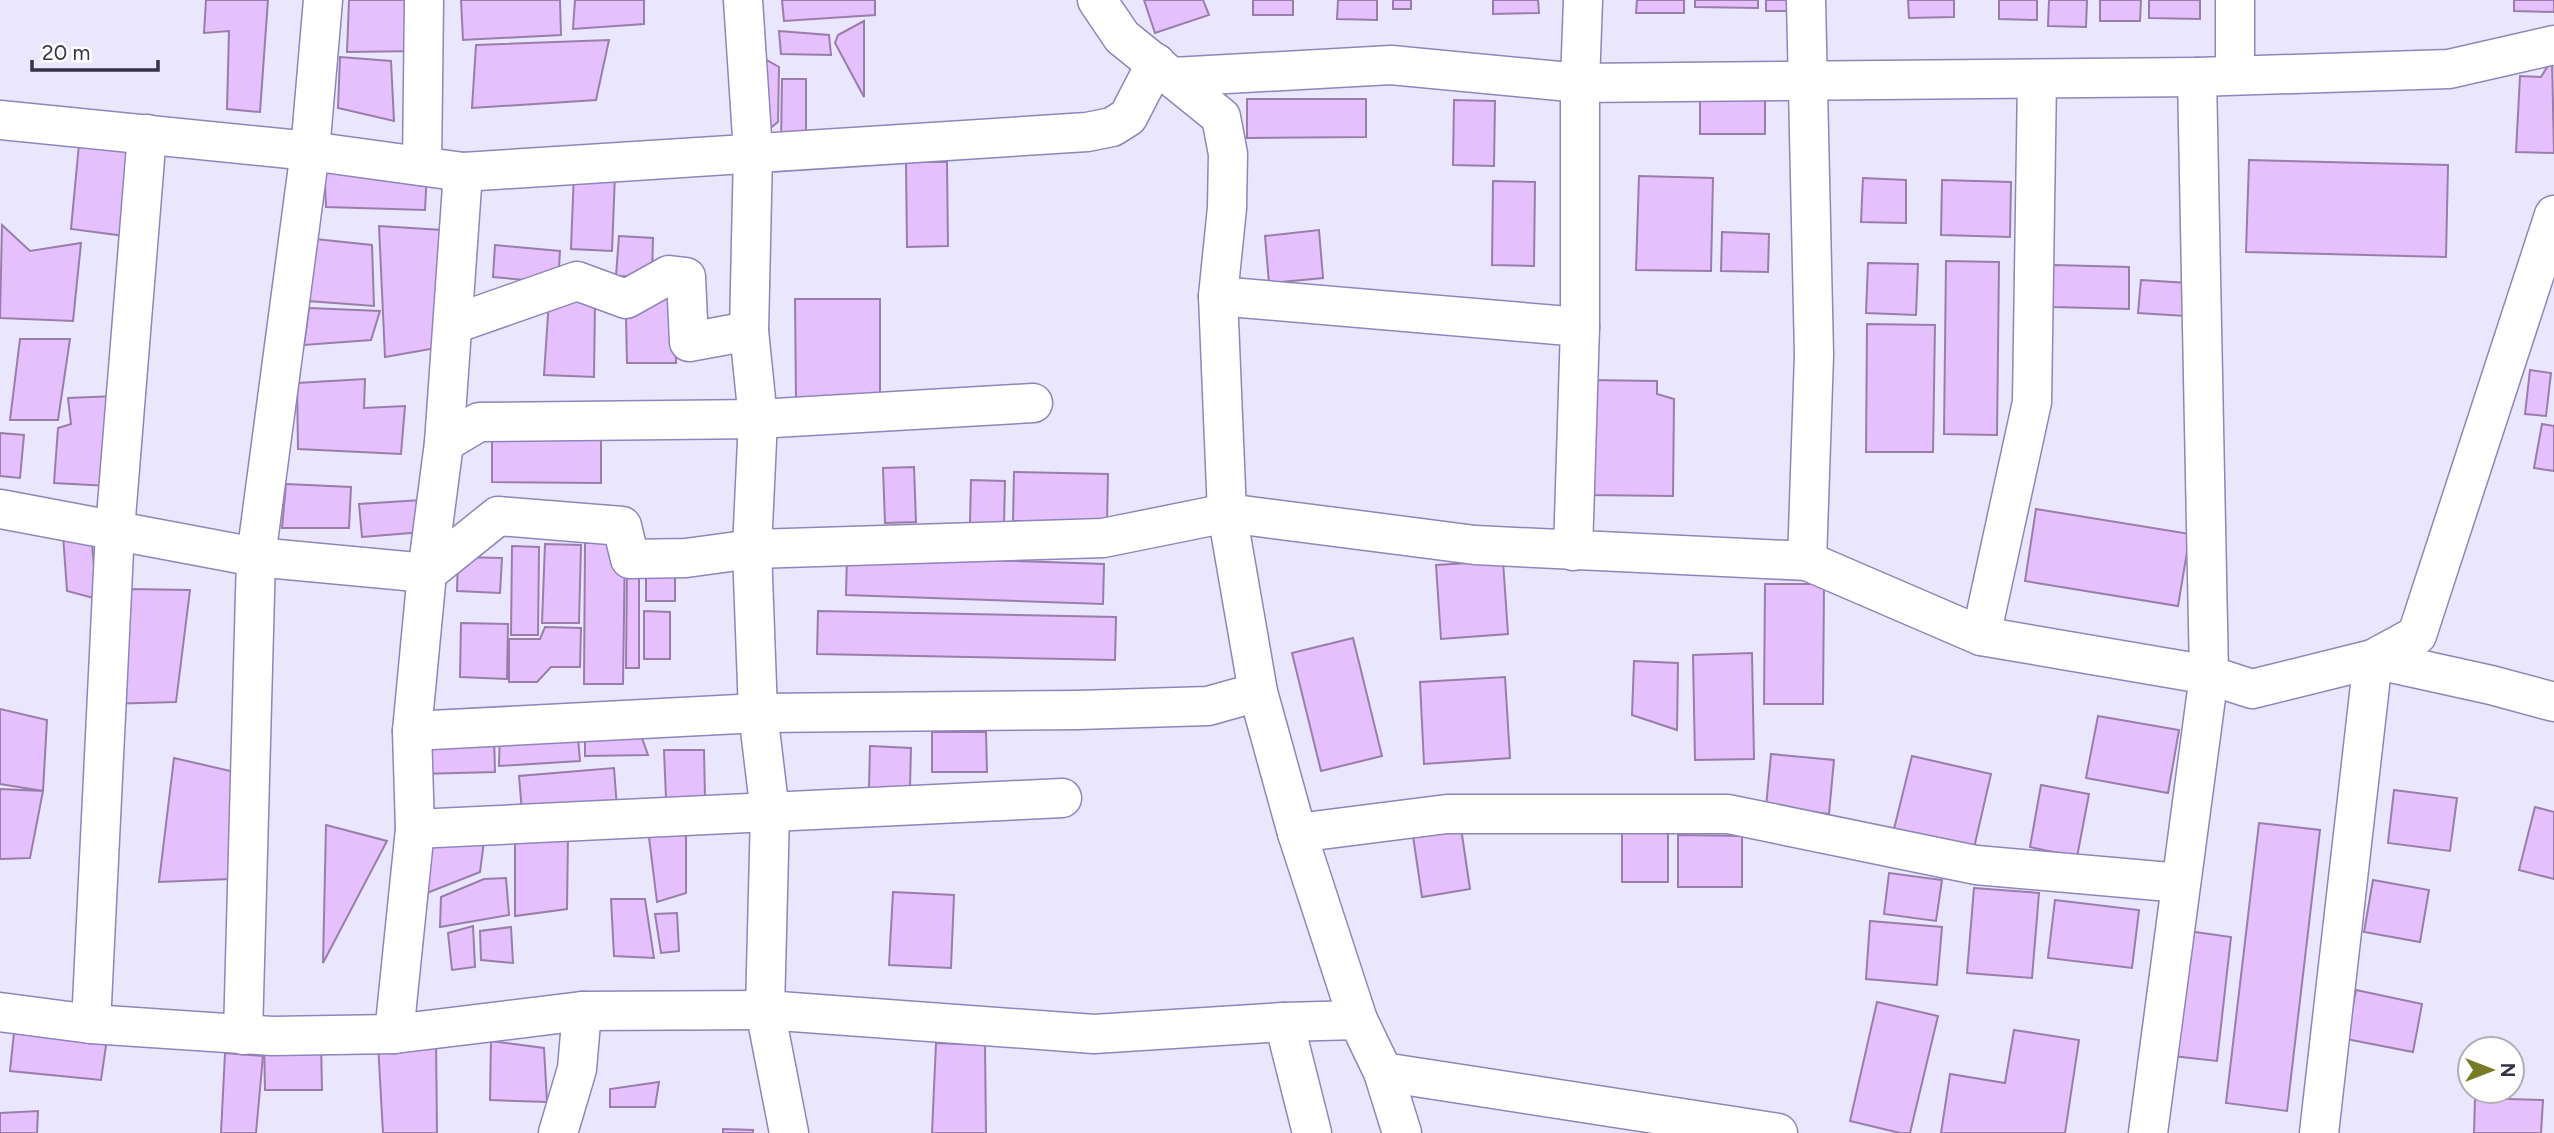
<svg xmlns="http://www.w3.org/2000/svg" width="2554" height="1133" viewBox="0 0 2554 1133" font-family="Figtree,sans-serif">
<rect width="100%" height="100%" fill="#eae6fd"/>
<g fill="#e5c0fc" stroke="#997dab" stroke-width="2">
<polygon points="206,0 268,0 260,112 227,109 229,31 204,33"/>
<polygon points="349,0 408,0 419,51 347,52"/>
<polygon points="461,0 560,0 561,35 463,40"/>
<polygon points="575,0 644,0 644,24 573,29"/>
<polygon points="782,0 875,0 875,15 784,21"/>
<polygon points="1144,0 1203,0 1209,15 1155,33"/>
<rect x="1253" y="0" width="40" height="15"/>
<polygon points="1338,0 1377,0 1377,20 1337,19"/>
<rect x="1393" y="0" width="18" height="9"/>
<polygon points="1493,0 1538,0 1539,13 1493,14"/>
<polygon points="1637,0 1684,0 1684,13 1636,13"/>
<polygon points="1695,0 1758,0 1758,8 1695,7"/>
<rect x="1766" y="0" width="25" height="11"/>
<polygon points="1908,0 1954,0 1954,17 1909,18"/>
<polygon points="1999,0 2037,0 2037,20 1999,19"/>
<polygon points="2049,0 2087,0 2086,27 2048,26"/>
<polygon points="2100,0 2141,0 2140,21 2100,21"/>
<polygon points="2149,0 2200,0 2200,19 2149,18"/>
<polygon points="2514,0 2554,0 2554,12 2514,11"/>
<polygon points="864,21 864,97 835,43 838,35"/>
<polygon points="779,31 829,35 831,55 781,54"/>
<polygon points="609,40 596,100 472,108 476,45"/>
<polygon points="758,55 779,67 778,122 760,136"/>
<polygon points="340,57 391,61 394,121 338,108"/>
<polygon points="2552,59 2554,153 2516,152 2520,76 2541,77"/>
<polygon points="782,79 806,79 806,143 781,144"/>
<polygon points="1765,95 1765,134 1700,134 1700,96"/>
<polygon points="1247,99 1366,99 1366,137 1247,138"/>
<polygon points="1454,100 1495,101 1494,166 1453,165"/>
<polygon points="130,132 125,236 71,229 79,144"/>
<polygon points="2249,160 2448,165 2446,257 2246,252"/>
<polygon points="324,162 427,171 425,210 326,207"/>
<polygon points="906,162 947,162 948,246 907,247"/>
<polygon points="574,172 615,174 612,251 571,249"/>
<polygon points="1639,176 1713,178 1711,271 1636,270"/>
<polygon points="1863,178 1906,180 1906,223 1861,222"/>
<polygon points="1942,180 2011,182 2010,237 1941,235"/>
<polygon points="1493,181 1535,182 1534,266 1492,265"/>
<polygon points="2,225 30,251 81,243 73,321 0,318"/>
<polygon points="379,226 442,230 442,347 385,357"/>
<polygon points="1319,230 1323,278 1269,283 1265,236"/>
<polygon points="1722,232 1769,234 1768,272 1721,271"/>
<polygon points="619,236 653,238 652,277 616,276"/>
<polygon points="315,239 372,245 374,306 308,301"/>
<polygon points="495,245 560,251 558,283 493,277"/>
<polygon points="1946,261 1999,262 1997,435 1944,434"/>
<polygon points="1868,263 1918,264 1916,315 1866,313"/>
<polygon points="2053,265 2129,267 2129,309 2053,307"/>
<polygon points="2141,280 2188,283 2185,316 2138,313"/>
<polygon points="675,290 676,363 627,363 626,316"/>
<polygon points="795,299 880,299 880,399 796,400"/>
<polygon points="549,300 595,301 594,377 544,375"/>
<polygon points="309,308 380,311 371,340 304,345"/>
<polygon points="1867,324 1935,325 1933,452 1866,452"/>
<polygon points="20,339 70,339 58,420 10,420"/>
<polygon points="2530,370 2551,373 2546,416 2525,414"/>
<polygon points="365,379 364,408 405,406 401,454 298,449 297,383"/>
<polygon points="1589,380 1657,381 1657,394 1674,399 1673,496 1588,495"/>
<polygon points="116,396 109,486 54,483 58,428 71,424 68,398"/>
<polygon points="2542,424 2554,426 2554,471 2534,468"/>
<polygon points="492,427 601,428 601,483 492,482"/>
<polygon points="0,433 24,435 20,478 0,476"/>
<polygon points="914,467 916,522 885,523 883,468"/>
<polygon points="1014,472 1108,474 1107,522 1013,521"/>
<polygon points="971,480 1005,481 1004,524 970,523"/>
<polygon points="286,484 351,487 349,528 282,528"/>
<polygon points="421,500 423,532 362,537 359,504"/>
<polygon points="2036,509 2190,534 2178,606 2025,581"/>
<polygon points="63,535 92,544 97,599 67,591"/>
<polygon points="585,543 625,543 623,684 584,684"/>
<polygon points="545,544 581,545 579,623 542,623"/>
<polygon points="512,546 539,547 538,635 511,635"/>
<polygon points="847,555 1104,564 1103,604 846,595"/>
<polygon points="458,557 502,558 500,593 457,591"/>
<polygon points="1503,561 1508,634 1441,639 1436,565"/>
<rect x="646" y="563" width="29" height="38"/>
<polygon points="627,565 639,565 639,668 626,668"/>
<polygon points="1765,584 1824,584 1823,704 1764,704"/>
<polygon points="129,589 190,590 176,702 106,704"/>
<polygon points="644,611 670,612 670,659 644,659"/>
<polygon points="818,611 1116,617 1115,660 817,654"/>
<polygon points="461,623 508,624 507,679 460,677"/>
<polygon points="545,627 581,628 580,667 551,667 537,682 509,682 509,639 540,639"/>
<polygon points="1353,638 1382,756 1321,771 1292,653"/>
<polygon points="1752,653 1754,759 1695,760 1693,655"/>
<polygon points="1634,661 1678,663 1677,730 1632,715"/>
<polygon points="1505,677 1510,758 1424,764 1420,682"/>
<polygon points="0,709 47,720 43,791 0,784"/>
<polygon points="2098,716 2179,730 2168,793 2086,778"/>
<polygon points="637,724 648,755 585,756 585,729"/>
<polygon points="577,727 580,761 499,766 500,731"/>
<polygon points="932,732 986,732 987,772 932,772"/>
<polygon points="494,734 495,772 419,774 418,736"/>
<polygon points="870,746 911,748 910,788 869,788"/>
<polygon points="664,750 704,750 705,798 666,799"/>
<polygon points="1771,754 1834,760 1829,814 1766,807"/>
<polygon points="1912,756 1991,774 1974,848 1894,829"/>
<polygon points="174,758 239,773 230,879 159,882"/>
<polygon points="614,768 617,808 522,812 519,776"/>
<polygon points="2041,785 2089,794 2077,857 2030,847"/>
<polygon points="0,789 43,791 30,858 0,859"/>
<polygon points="2394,790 2457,798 2450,851 2388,843"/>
<polygon points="2535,807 2554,812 2554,879 2519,870"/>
<polygon points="686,823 686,893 657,902 648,829"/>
<polygon points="2259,823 2320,830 2287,1111 2226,1103"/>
<polygon points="326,825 387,841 323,963"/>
<rect x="1622" y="825" width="46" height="57"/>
<polygon points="1461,828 1470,889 1422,897 1413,836"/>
<polygon points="568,834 567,909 515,916 515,835"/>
<polygon points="1678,835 1742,836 1742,887 1678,887"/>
<polygon points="484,841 480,872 427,893 425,843"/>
<polygon points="1889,873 1942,880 1936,921 1884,914"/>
<polygon points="506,878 509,915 440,927 441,897 484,879"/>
<polygon points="2373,880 2429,890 2420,942 2364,932"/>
<polygon points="1974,888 2039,893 2032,978 1967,973"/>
<polygon points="893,892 954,895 951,968 889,965"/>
<polygon points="611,899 645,899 654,958 614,956"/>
<polygon points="2055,900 2139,910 2132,968 2048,958"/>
<polygon points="677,913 679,951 661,953 655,914"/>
<polygon points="1870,921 1942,927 1937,985 1866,979"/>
<polygon points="473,926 475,967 452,970 448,933"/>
<polygon points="511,927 513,963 481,960 480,931"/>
<polygon points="2188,931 2231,937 2217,1061 2173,1056"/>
<polygon points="2356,990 2422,1004 2413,1052 2346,1039"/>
<polygon points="1877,1002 1938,1016 1910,1133 1900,1133 1850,1121"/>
<polygon points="15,1023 108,1032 101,1080 10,1071"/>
<polygon points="2014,1030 2079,1040 2065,1133 1941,1133 1950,1074 2005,1083"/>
<polygon points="436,1038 437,1133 383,1133 378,1043"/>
<polygon points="264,1040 321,1040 322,1090 265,1090"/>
<polygon points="491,1041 544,1048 547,1102 490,1100"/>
<polygon points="936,1043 985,1045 986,1133 932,1133"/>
<polygon points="225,1053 263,1056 256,1133 221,1133"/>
<polygon points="659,1082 655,1107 610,1107 610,1089"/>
<polygon points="2475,1098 2543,1100 2541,1133 2474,1133"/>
<polygon points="38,1111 37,1133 0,1133 0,1113"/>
<polygon points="723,1129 753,1130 753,1133 723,1133"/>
</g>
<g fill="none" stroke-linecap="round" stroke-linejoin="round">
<defs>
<g id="minor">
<polyline points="743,0 753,152 749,331 758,419 752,549 758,713 770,813 765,1010 789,1133"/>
<polyline points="1097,0 1122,37 1221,117 1228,154 1227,208 1218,296 1227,513 1258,692 1297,833 1358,1020 1383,1072 1402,1133"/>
<polyline points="2235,0 2235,75"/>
<polyline points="1173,77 1391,65 1580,83 2197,77 2449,69 2554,45"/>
<polyline points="0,120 310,151 463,172 1087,132 1112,127 1128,117 1156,63"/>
<polyline points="422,166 424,0"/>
<polyline points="1218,296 1580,327"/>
<polyline points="454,324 577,281 626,299 669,275 686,277 689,342 749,331"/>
<polyline points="444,443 479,422 758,419 1033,403"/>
<polyline points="0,509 256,557 427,573 498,516 622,526 630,559 686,558 752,549 1103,538 1227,513 1475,545 1807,561 1814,355 1806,0"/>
<polyline points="1573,551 1580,327 1580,83 1583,0"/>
<polyline points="1807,561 1981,636 2209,675 2252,689 2373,659 2491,685 2554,702"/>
<polyline points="1981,636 2032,402 2037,79"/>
<polyline points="412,731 758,713 1078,710 1208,706 1258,692"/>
<polyline points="415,829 1062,798"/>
<polyline points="1297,833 1447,814 1728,814 1976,865 2181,883"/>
<polyline points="0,1012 91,1024 272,1036 394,1034 582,1011 765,1010 1094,1034 1284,1022 1358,1020"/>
<polyline points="1284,1022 1312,1133"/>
<polyline points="91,1024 115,530 147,134"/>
<polyline points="394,1034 415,829 412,731 427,573 444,443 463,172"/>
<polyline points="243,1035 256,557 310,151 323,0"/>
<polyline points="1383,1072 1778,1133"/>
<polyline points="558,1133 577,1069 582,1011"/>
<polyline points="2148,1133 2209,675 2197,77"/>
<polyline points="2319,1133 2373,659 2417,635 2554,215"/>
</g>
</defs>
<use href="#minor" stroke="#8e85b9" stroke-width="41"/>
<use href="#minor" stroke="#fff" stroke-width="38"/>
</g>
<g transform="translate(2491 1070) rotate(90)"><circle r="33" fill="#ffffff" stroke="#afadb6" stroke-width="2"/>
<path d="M0-5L12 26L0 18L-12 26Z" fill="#777b24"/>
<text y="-10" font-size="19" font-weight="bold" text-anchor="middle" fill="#363348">N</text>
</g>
<path d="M32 60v10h126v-10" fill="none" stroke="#363348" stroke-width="3.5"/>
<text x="42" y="60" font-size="21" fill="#363348" stroke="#ffffff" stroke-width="5" paint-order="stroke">20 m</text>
</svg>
